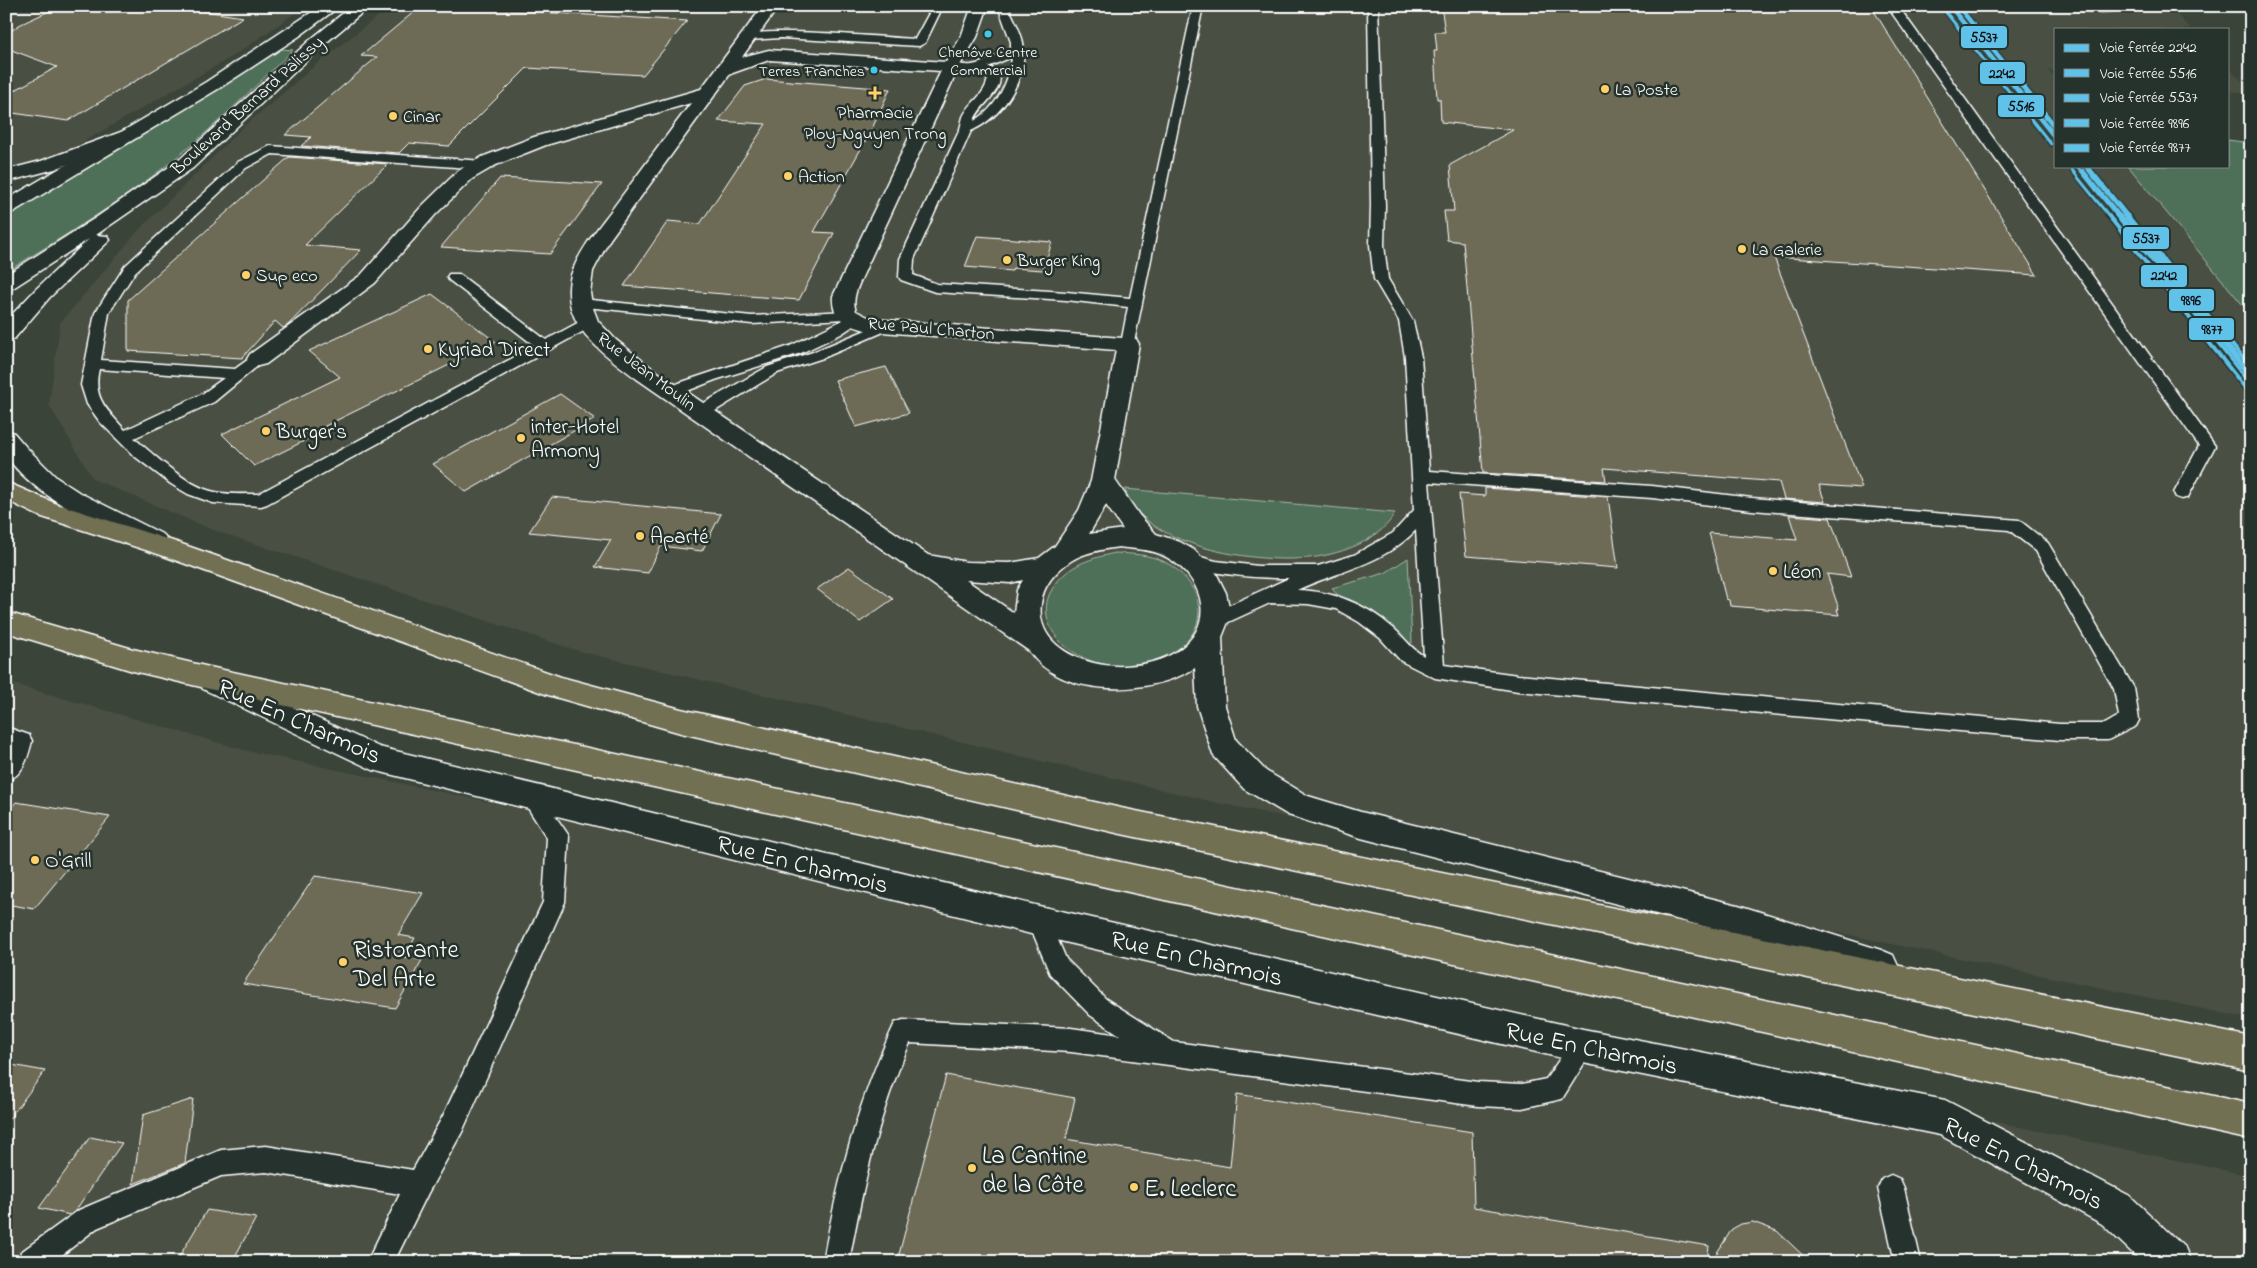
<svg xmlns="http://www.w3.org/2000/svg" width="2257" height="1268" viewBox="0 0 2257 1268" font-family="'Indie Flower',sans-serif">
<rect width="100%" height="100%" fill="#3b4439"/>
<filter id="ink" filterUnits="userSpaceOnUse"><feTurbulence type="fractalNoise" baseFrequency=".02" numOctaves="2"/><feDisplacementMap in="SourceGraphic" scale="10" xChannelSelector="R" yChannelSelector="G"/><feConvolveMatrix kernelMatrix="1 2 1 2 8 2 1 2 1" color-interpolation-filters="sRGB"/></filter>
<g filter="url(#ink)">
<g fill="#4a5042">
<polygon points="6,6 305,6 235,55 6,186"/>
<polygon points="391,6 2168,6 2191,29 2056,29 2056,71 2048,70 2056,80 2056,166 2128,166 2251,315 2251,1019 1218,803 575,650 213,530 93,479 49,405 60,323 138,231 240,130 318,63"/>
<polygon points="2228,67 2251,90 2251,94 2228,91"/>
<polygon points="6,682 248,751 2251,1176 2251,1262 6,1262"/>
</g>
<g fill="#4f7059" stroke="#a7b8ac">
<path d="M282 49 293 50C252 89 212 130 167 165 117 205 60 238 6 272V216L122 148Z"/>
<polygon points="2228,140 2251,143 2251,315 2128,166 2228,166"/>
<path d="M1125 489 1395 513C1382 538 1348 551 1322 556 1270 567 1141 549 1125 489Z"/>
<path d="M1115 553C1131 554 1148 554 1163 561 1196 577 1213 616 1184 644 1152 676 1090 673 1060 641 1048 629 1042 609 1050 593 1064 566 1088 559 1115 553Z"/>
<path d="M1408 558 1412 643 1406 645C1393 630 1380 616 1362 606 1354 601 1336 598 1332 588L1385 573Z"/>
</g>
<g fill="#6d6b56" stroke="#fff">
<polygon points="60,6 172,6 243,17 68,121 6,112 6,95 57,67 6,48 6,35 19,25"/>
<polygon points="421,6 441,6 687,21 643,75 527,68 449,146 409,143 399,153 301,146 311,137 285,135 377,57 361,56"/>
<polygon points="1441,6 1871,6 2037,275 1774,257 1862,488 1819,485 1825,502 1784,499 1779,482 1604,468 1606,481 1483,473 1463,242 1447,240 1444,211 1454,211 1450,165 1513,130 1441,122 1440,99 1437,99 1434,51 1437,51 1435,32 1445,32"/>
<polygon points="766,79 890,89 871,131 814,232 834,233 799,300 624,286 668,221 700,224 766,124 718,121 745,86"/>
<polygon points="289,157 388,164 305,245 361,250 288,325 283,328 275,321 242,358 128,351 128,300"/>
<polygon points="500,178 602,184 550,254 441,247"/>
<polygon points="977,236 1052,242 1043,270 1013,268 1012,271 965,267"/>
<polygon points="432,294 496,342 325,426 328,429 254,466 222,434 340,377 309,351"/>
<polygon points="886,367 909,413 856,427 835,380"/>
<polygon points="560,394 595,419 466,492 433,464"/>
<polygon points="1485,488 1608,497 1618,568 1466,556 1459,494 1485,496"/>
<polygon points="552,497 721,514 702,551 661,546 648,573 595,567 611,540 529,532"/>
<polygon points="1789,515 1830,518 1851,577 1827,574 1839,609 1837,609 1839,615 1730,606 1729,600 1726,599 1709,533 1797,540"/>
<polygon points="849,567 893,599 860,622 817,589"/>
<polygon points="16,802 110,817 34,909 6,904 6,813"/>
<polygon points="315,876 423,893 398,935 415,938 404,957 422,960 395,1008 243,984"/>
<polygon points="6,1064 45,1071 6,1123"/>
<polygon points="946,1075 1075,1098 1066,1139 1230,1167 1237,1094 1472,1132 1474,1207 1709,1246 1707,1262 897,1262"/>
<polygon points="193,1099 185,1163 133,1184 143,1115"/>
<polygon points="90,1137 122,1143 75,1211 70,1215 39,1208"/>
<polygon points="207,1210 256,1218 232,1262 176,1262"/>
<polygon points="1753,1222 1777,1231 1810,1262 1711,1262 1732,1229 1741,1224"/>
</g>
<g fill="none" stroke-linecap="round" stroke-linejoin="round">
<defs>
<g id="service">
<path d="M933 6H943L925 43 919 46 781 38 748 40 742 37C754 25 891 38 915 39Z"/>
<path d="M998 6H1008C1013 18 1021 31 1023 43 1028 79 1003 117 971 131L914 259 913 275 937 284 1066 292 1130 298 1193 6H1203L1133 347H1123L1121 344 1128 307 1066 300 935 292 901 280 899 277 900 259 960 129C961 125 962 121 963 117 970 101 988 94 988 75L985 73 951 70 945 67C952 60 963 67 972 65 985 63 999 54 1011 48V42ZM1012 57C1010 81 996 109 974 121 979 104 1007 91 998 71L988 67Z"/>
<path d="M1368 6H1378L1385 206 1384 245 1388 279 1413 321 1421 357 1429 471 1652 486 1752 498 2019 520 2048 543 2131 683 2134 688 2139 720 2136 726 2108 740H2060L1518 691 1435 678 1401 661 1380 638 1359 622 1336 609 1308 604 1270 603 1222 625 1215 627 1208 625 1206 620 1208 615 1289 578C1253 578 1218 575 1183 565L1180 560 1183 555 1189 554 1216 561 1258 566H1318L1354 555 1393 533 1414 510 1405 357 1399 321 1374 279 1370 245 1371 206ZM1429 482 1652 498 1752 510 2009 530 2036 551 2114 689 2119 716 2105 724H2060L1518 675 1444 665ZM1416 530 1424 656C1411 649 1404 637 1393 628 1366 604 1333 591 1297 590 1338 571 1384 564 1416 530Z"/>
<polygon points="1887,6 1898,6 2215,446 2188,497 2182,499 2176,497 2174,493 2199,446"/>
<path d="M2070 6H2130C2121 14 2080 14 2070 6Z"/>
<path d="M270 146 484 161 490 165 484 169 272 154 246 168 135 272 109 313 101 360 235 369 253 356H263L266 359 214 402 134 438C155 456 188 487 215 492 229 495 244 494 258 494L535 346 449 280 447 277 449 274H459L546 340 583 320H593L595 323 593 326 267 504 261 506 213 503 188 494 171 484 133 455 100 422 87 404 81 385 95 313 125 266 238 162ZM99 369 224 378 202 394 125 430C107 410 92 398 99 369Z"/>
<polygon points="581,299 752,316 847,311 852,312 854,316 860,317 862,320 841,334 801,353 715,380 672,397 666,395 664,392 666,389 679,383 790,346 845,319 752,324 576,306 574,303 576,300"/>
<polygon points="883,323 888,324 890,327 888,330 823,358 777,373 707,416 695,416 693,412 695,408 767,367 813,352"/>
<path d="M6 727 29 735 32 741C28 757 23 776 6 781V758L11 745 6 744Z"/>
<polygon points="529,785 536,788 569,836 565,902 462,1132 428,1193 394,1262 367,1262 400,1194 266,1172 221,1176 97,1228 53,1262 18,1262 21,1252 79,1210 221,1150 266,1146 413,1170 444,1114 543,902 547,838 519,794 522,788"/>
<path d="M1039 911 1047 914 1066 959 1106 999 1174 1042 1478 1082 1522 1084 1546 1079 1574 1038 1583 1034 1592 1038 1595 1046 1562 1099 1522 1108 1478 1106 1071 1052 910 1043C878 1113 863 1187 849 1262H823C838 1179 858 1100 895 1023L903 1020 1071 1028 1120 1035 1090 1015 1050 974 1028 921 1031 914Z"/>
<polygon points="1891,1175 1900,1179 1904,1188 1921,1262 1895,1262 1878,1188 1882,1179"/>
</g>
<g id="minor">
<path d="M763 6H779L742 57 769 50 946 62 961 37 972 6H988L977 37 959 67 867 266C862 279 850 297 856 311L872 319 1136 339 1139 344 1115 480 1139 515 1156 534 1180 542 1194 550 1216 573 1226 593 1229 607 1228 622 1222 637 1225 706 1236 740 1266 771 1308 796 1361 812 1738 905 1881 950 1893 955 1898 966 1893 977 1881 982 1738 935 1361 838 1288 815 1244 789 1213 755 1197 706 1195 668C1151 696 1061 699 1029 651L637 379C612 360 580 339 571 308 568 296 568 281 573 270 582 246 601 225 616 204 641 170 666 137 691 103L546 145 496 165 472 179 436 214 375 283 266 364 258 366 250 364 247 359 250 354 361 275 422 206 458 171 482 157 534 137 701 89ZM769 60 941 71 833 296C831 320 849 326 869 331L1116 350 1091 481 1079 510 1055 546 1039 558 1010 563 967 562 928 555 653 369 616 340 598 321 593 308 590 293 593 271 610 239 730 74ZM1106 505 1123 529 1089 534ZM1119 547C1132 549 1148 549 1160 554 1200 571 1220 621 1179 650 1163 661 1144 665 1125 666 1086 668 1031 647 1042 598 1046 580 1062 565 1078 557 1091 551 1105 549 1119 547ZM966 580 1010 583 1023 580 1017 590 1014 613Z"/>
<polygon points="132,128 138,129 141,133 138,137 55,169 6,182 6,170 41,161"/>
<polygon points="213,670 379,747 1039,906 1583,1029 1945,1100 2130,1196 2185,1248 2191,1262 2142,1262 2102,1224 1940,1135 1583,1063 1039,936 373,770 203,689 199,681 203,673"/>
</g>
<g id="secondary">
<polygon points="321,6 340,6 298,37 218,89 13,212 6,214 6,200 206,82"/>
<polygon points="352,6 370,6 322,46 193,168 96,235 107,236 110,240 50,297 14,339 6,340 6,321 36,289 89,239 13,288 6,290 6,275 97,217 179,160 310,40"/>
<path d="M6 430 14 433 26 447 57 478 80 493 164 535 168 541 164 547 155 550 146 547C97 523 40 502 6 456Z"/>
</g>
<g id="primary">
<polygon points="6,482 57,504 176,542 561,677 681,709 1121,808 2251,1037 2251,1071 1121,834 681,733 548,695 158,554 39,516 6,500"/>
<polygon points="6,612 133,649 205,666 2251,1104 2251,1140 205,688 133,671 6,632"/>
</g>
</defs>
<use href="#service" stroke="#fff" stroke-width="3"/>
<use href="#minor" stroke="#fff" stroke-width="3"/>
<use href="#secondary" stroke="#fff" stroke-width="3"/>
<use href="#primary" stroke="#fff" stroke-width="3"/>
<use href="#service" fill="#26332d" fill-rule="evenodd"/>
<use href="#minor" fill="#26332d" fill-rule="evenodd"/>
<use href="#secondary" fill="#26332d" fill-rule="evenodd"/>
<use href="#primary" fill="#716f52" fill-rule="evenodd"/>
<defs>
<g id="rail-1-far1">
<polyline points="1949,6 2056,140"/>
<polyline points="2077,166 2117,216"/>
</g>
<polyline id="rail-1" points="2116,215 2251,385"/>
<g id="rail-2-far1">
<polyline points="1944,10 2051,144"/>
<polyline points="2072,170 2109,216"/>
</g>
<polyline id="rail-2" points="2108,215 2246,389"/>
<g id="rail-3-far1">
<polyline points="1959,6 2056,126"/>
<polyline points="2088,166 2128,216"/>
</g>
<polyline id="rail-3" points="2127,215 2251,368"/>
<g id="rail-4-far1">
<polyline points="1957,6 2056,130"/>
<polyline points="2085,166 2125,216"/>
</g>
<polyline id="rail-4" points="2124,215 2251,375"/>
<g id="rail-5-far1">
<polyline points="1954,10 2051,130"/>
<polyline points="2083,170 2120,216"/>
</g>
<polyline id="rail-5" points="2119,215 2246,372"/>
</defs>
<use href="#rail-1-far1" stroke="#26332d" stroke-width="5.5"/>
<use href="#rail-1" stroke="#26332d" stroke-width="7"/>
<use href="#rail-2-far1" stroke="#26332d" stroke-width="5.5"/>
<use href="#rail-2" stroke="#26332d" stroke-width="7"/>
<use href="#rail-3-far1" stroke="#26332d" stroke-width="5.5"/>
<use href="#rail-3" stroke="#26332d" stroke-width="7"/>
<use href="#rail-4-far1" stroke="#26332d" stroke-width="5.5"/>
<use href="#rail-4" stroke="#26332d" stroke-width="7"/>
<use href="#rail-5-far1" stroke="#26332d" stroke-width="5.5"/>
<use href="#rail-5" stroke="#26332d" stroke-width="7"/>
<use href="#rail-1-far1" stroke="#60c2e8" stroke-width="3"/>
<use href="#rail-1" stroke="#60c2e8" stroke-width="4"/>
<use href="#rail-2-far1" stroke="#60c2e8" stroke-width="3"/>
<use href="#rail-2" stroke="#60c2e8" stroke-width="4"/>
<use href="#rail-3-far1" stroke="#60c2e8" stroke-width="3"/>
<use href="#rail-3" stroke="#60c2e8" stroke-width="4"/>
<use href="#rail-4-far1" stroke="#60c2e8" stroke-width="3"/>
<use href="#rail-4" stroke="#60c2e8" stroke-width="4"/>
<use href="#rail-5-far1" stroke="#60c2e8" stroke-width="3"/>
<use href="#rail-5" stroke="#60c2e8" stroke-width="4"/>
</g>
</g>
<g fill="#40c8e6" stroke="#26332d" stroke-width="2">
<circle cx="988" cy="34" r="4.5"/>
<circle cx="874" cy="70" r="4.5"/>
</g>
<g fill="#ffd166" stroke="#26332d" stroke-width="2">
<circle cx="1605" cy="89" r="5"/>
<path d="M872.5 85.5h5v5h5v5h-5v5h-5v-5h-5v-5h5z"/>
<circle cx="393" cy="116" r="5"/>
<circle cx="788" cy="176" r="5"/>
<circle cx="1742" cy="249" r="5"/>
<circle cx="1007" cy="260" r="5"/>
<circle cx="246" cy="275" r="5"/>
<circle cx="428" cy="349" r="5"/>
<circle cx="266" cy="431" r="5"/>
<circle cx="521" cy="438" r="5"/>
<circle cx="640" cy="536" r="5"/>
<circle cx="1773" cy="571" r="5"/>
<circle cx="35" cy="860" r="5"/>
<circle cx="343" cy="962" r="5"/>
<circle cx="972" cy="1168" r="5"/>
<circle cx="1134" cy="1187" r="5"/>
</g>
<g text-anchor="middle" stroke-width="5" stroke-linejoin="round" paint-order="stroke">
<g font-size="16" fill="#fff" stroke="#26332d">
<text x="988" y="57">Chenôve Centre<tspan x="988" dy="18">Commercial</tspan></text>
<text x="865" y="76" text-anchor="end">Terres Franches</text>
</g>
<g font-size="18" fill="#fff" stroke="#26332d" text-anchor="start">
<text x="1615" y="95">La Poste</text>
<text x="875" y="118" text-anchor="middle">Pharmacie<tspan x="875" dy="21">Ploy-Nguyen Trong</tspan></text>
<text x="403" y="122">Cinar</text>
<text x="798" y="182">Action</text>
<text x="1752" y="255">La Galerie</text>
<text x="1017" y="266">Burger King</text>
<text x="256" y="281">Sup eco</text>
</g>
<g font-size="18" fill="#fff" stroke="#26332d">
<text transform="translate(247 105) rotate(-42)" y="6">Boulevard Bernard Palissy</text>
<text transform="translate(931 328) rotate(5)" y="6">Rue Paul Charton</text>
<text transform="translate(647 371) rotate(37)" y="6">Rue Jean Moulin</text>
</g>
<g font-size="21" fill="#fff" stroke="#26332d" text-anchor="start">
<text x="438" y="356">Kyriad Direct</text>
<text x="531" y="433">inter-Hotel<tspan x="531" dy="24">Armony</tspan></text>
<text x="276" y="438">Burger's</text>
<text x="650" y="543">Aparté</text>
<text x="1783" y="578">Léon</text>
<text x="45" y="867">O'Grill</text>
</g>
<g font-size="25" fill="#fff" stroke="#26332d">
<text transform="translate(300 720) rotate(24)" y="9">Rue En Charmois</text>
<text transform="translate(803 863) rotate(14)" y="9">Rue En Charmois</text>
<text transform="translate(1197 957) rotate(13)" y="9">Rue En Charmois</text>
<text transform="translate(1592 1047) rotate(12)" y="9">Rue En Charmois</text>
<text transform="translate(2024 1162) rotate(27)" y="9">Rue En Charmois</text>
</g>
<g font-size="25" fill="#fff" stroke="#26332d" text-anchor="start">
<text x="353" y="957">Ristorante<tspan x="353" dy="29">Del Arte</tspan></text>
<text x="982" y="1163">La Cantine<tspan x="982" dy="29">de la Côte</tspan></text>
<text x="1144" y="1196">E. Leclerc</text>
</g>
</g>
<g stroke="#26332d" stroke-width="2">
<rect x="1960" y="25" width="48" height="24" rx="5" fill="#60c2e8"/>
<rect x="1979" y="61" width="47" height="24" rx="5" fill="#60c2e8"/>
<rect x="1997" y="94" width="48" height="24" rx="5" fill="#60c2e8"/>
<rect x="2122" y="226" width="48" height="24" rx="5" fill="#60c2e8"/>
<rect x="2140" y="264" width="48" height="24" rx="5" fill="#60c2e8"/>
<rect x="2168" y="288" width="47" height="24" rx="5" fill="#60c2e8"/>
<rect x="2188" y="317" width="47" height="24" rx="5" fill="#60c2e8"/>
</g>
<g font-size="14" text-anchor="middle" font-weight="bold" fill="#111">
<text x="1984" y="42">5537</text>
<text x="2002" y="78">2242</text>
<text x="2021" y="111">5516</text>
<text x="2146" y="243">5537</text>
<text x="2164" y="280">2242</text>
<text x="2191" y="305">9896</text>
<text x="2212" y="334">9877</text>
</g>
<rect width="2257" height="1268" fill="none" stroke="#26332d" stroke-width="25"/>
<rect x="12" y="12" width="2232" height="1243" fill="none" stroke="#fff" stroke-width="2" filter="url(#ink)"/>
<rect x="2054" y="28" width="175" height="140" fill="#26332d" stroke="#7d8581"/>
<rect x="2064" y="44" width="25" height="8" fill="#60c2e8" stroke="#7d8581"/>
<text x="2100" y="52" font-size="15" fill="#ffffff">Voie ferrée 2242</text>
<rect x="2064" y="69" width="25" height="8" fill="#60c2e8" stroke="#7d8581"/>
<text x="2100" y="78" font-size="15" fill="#ffffff">Voie ferrée 5516</text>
<rect x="2064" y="94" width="25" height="8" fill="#60c2e8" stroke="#7d8581"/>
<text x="2100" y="102" font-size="15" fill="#ffffff">Voie ferrée 5537</text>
<rect x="2064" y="119" width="25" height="8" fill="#60c2e8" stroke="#7d8581"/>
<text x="2100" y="128" font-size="15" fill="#ffffff">Voie ferrée 9896</text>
<rect x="2064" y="144" width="25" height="8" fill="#60c2e8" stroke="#7d8581"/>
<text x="2100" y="152" font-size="15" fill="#ffffff">Voie ferrée 9877</text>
</svg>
